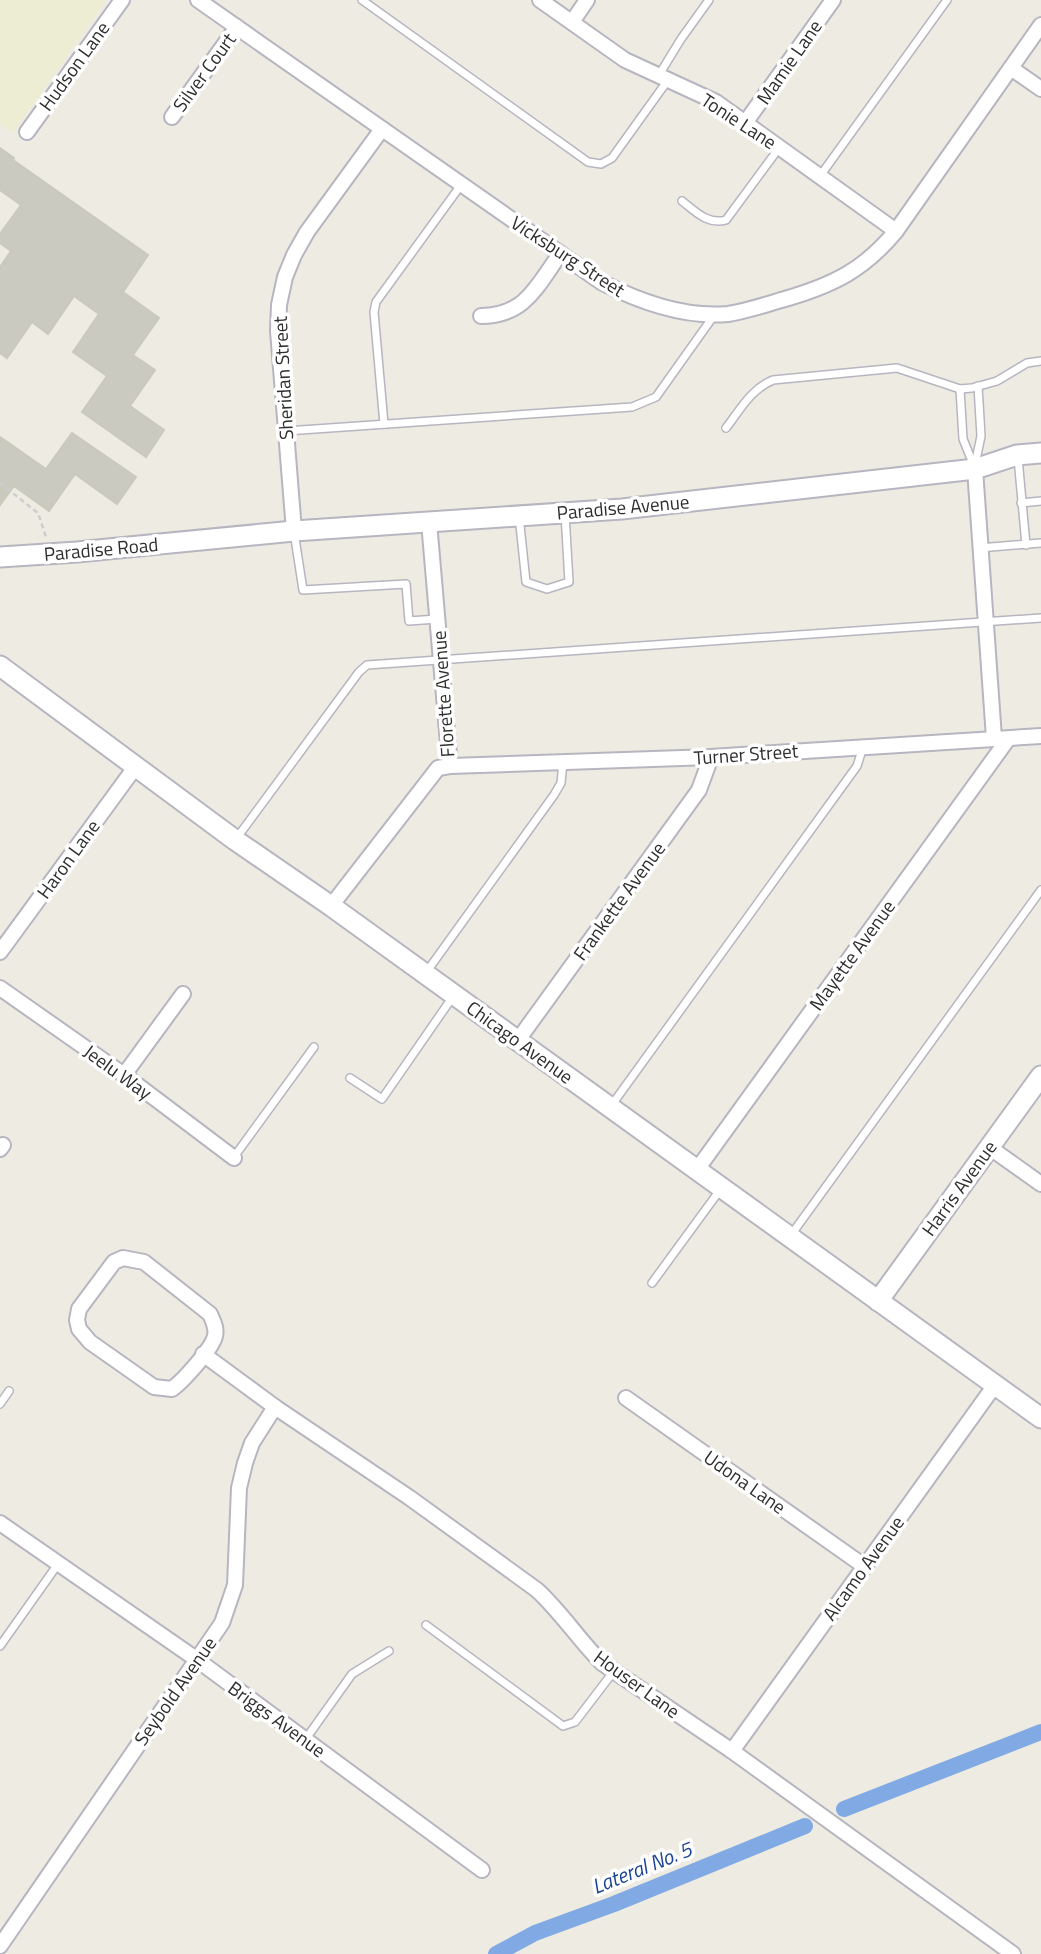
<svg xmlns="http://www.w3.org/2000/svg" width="1041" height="1954" viewBox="0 0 1041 1954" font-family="'Titillium Web',sans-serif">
<rect width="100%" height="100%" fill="#eeece2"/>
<polygon fill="#ededd4" points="0,0 106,0 13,133 0,123"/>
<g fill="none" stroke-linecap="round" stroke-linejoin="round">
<g stroke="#81aae4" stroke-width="16">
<polyline points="844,1809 1041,1732"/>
<polyline points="496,1954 535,1933 614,1904 805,1826"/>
</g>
</g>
<g fill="#cacac0" stroke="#c9c9bc" stroke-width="2">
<polygon points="0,148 14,158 13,160 148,255 123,292 159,318 133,355 155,370 130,406 164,430 146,457 82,412 107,376 73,352 99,314 74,296 48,334 32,322 7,358 0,353 0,267 11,251 0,243 0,234 21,205 0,190"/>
<polygon points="72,433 136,477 117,504 75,474 49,511 14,486 0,505 0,437 46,469"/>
</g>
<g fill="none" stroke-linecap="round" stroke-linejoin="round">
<defs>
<g id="lane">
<polyline points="362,0 588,162 601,164 612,158 668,80"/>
<polyline points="659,75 681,39 709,0"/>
<polyline points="820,176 947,0"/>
<path d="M682 201C696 212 708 225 726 220L779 148"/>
<polyline points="960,389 963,439 974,466"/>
<polyline points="384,424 374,312 376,302 461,185"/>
<path d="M726 428C740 410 751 389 773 380L897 368 960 389 972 388 997 381 1027 363 1041 361"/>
<polyline points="286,431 632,407 656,397 715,314"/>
<polyline points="1018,458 1026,545"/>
<polyline points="975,465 981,436 978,386"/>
<polyline points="1021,503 1041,501"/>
<polyline points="519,516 526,582 547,589 569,582 565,514"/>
<polyline points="294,532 303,590 406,584 409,621 437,619"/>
<polyline points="979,548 1041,543"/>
<polyline points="236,839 359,672 367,665 1041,618"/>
<polyline points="425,974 554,795 561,783 563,762"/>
<polyline points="350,1078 382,1099 454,995"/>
<polyline points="611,1106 857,766 863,747"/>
<polyline points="234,1157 314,1047"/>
<polyline points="791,1235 1041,890"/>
<polyline points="652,1283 720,1190"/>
<polyline points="0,1404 9,1391"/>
<polyline points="426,1625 563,1726 575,1722 614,1671"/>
<polyline points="0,1646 58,1564"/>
<polyline points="305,1740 352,1674 389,1651"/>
</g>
<g id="street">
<path d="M198 0 601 282C640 302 684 318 728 314 748 311 767 304 785 299 833 285 864 270 896 231L1041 25"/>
<polyline points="540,0 625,60 716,102 896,231"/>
<polyline points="572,22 587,0"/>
<polyline points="1011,68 1041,89"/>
<polyline points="172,117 237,27"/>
<polyline points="745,123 833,0"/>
<polyline points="27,132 122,0"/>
<path d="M481 316C525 316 537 286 560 254"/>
<polyline points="975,469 994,738"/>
<polyline points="429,522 450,766"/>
<polyline points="294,531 278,331 279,305 285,277 294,255 307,232 382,129"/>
<polyline points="331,906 438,768 450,766 711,757 1041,736"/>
<polyline points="0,952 136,766"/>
<polyline points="0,988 124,1075 234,1158"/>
<polyline points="518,1040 699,790 711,757"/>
<polyline points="124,1075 183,994"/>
<polyline points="989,1147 1041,1184"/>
<polyline points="0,1149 3,1145"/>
<polyline points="696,1171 1008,739"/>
<path d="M123 1258 144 1262 210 1314C213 1321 217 1328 215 1336 212 1349 183 1381 172 1389L154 1387 90 1342 79 1329 77 1320 79 1309 114 1262Z"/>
<path d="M203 1354 275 1407 410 1498 537 1590C561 1612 579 1640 602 1663L732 1751 1013 1954"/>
<polyline points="626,1398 864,1566"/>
<polyline points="0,1523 196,1659 482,1870"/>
<polyline points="732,1751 995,1385"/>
<polyline points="0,1946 222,1623 235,1585 239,1488 245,1463 252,1443 275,1407"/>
</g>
<g id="secondary">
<polyline points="0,557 77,552 294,531 622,509 975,469 1017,455 1041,453"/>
<polyline points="0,666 235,840 331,906 1041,1418"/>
<polyline points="878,1301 1041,1076"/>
</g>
</defs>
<use href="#lane" stroke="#b7b5c0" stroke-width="10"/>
<use href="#street" stroke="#b7b5c0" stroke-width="18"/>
<use href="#secondary" stroke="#b7b5c0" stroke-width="23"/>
<polyline stroke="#cdcdcd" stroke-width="2.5" stroke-dasharray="5 3.5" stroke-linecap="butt" points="0,483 38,513 46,537"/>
<use href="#lane" stroke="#fff" stroke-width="7"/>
<use href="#street" stroke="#fff" stroke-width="14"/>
<use href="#secondary" stroke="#fff" stroke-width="19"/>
</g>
<g text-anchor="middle" stroke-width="7" stroke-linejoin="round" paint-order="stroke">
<g font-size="19" fill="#2e2e2e" stroke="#fff">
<text transform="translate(789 62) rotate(-55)" y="7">Mamie Lane</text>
<text transform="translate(74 66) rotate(-54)" y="7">Hudson Lane</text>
<text transform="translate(204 72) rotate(-54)" y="7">Silver Court</text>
<text transform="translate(739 121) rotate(33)" y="7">Tonie Lane</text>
<text transform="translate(568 256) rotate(33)" y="7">Vicksburg Street</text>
<text transform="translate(283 378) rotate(-93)" y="7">Sheridan Street</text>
<text transform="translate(623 507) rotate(-5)" y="7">Paradise Avenue</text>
<text transform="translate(101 549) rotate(-5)" y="7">Paradise Road</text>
<text transform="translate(443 694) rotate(-94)" y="7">Florette Avenue</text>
<text transform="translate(746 754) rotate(-4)" y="7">Turner Street</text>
<text transform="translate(68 859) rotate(-54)" y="7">Haron Lane</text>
<text transform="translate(619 901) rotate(-54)" y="7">Frankette Avenue</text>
<text transform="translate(852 955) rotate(-54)" y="7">Mayette Avenue</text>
<text transform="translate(520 1042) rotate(36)" y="7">Chicago Avenue</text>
<text transform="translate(118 1072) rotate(36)" y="7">Jeelu Way</text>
<text transform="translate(959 1188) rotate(-54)" y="7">Harris Avenue</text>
<text transform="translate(745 1482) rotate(35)" y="7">Udona Lane</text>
<text transform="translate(863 1568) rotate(-54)" y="7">Alcamo Avenue</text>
<text transform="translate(637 1684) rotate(36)" y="7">Houser Lane</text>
<text transform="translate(175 1691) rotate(-55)" y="7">Seybold Avenue</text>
<text transform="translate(277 1719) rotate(36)" y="7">Briggs Avenue</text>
</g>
<g font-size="21" font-style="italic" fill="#1c4594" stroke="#fff">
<text transform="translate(642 1868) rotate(-22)" y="7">Lateral No. 5</text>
</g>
</g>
</svg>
